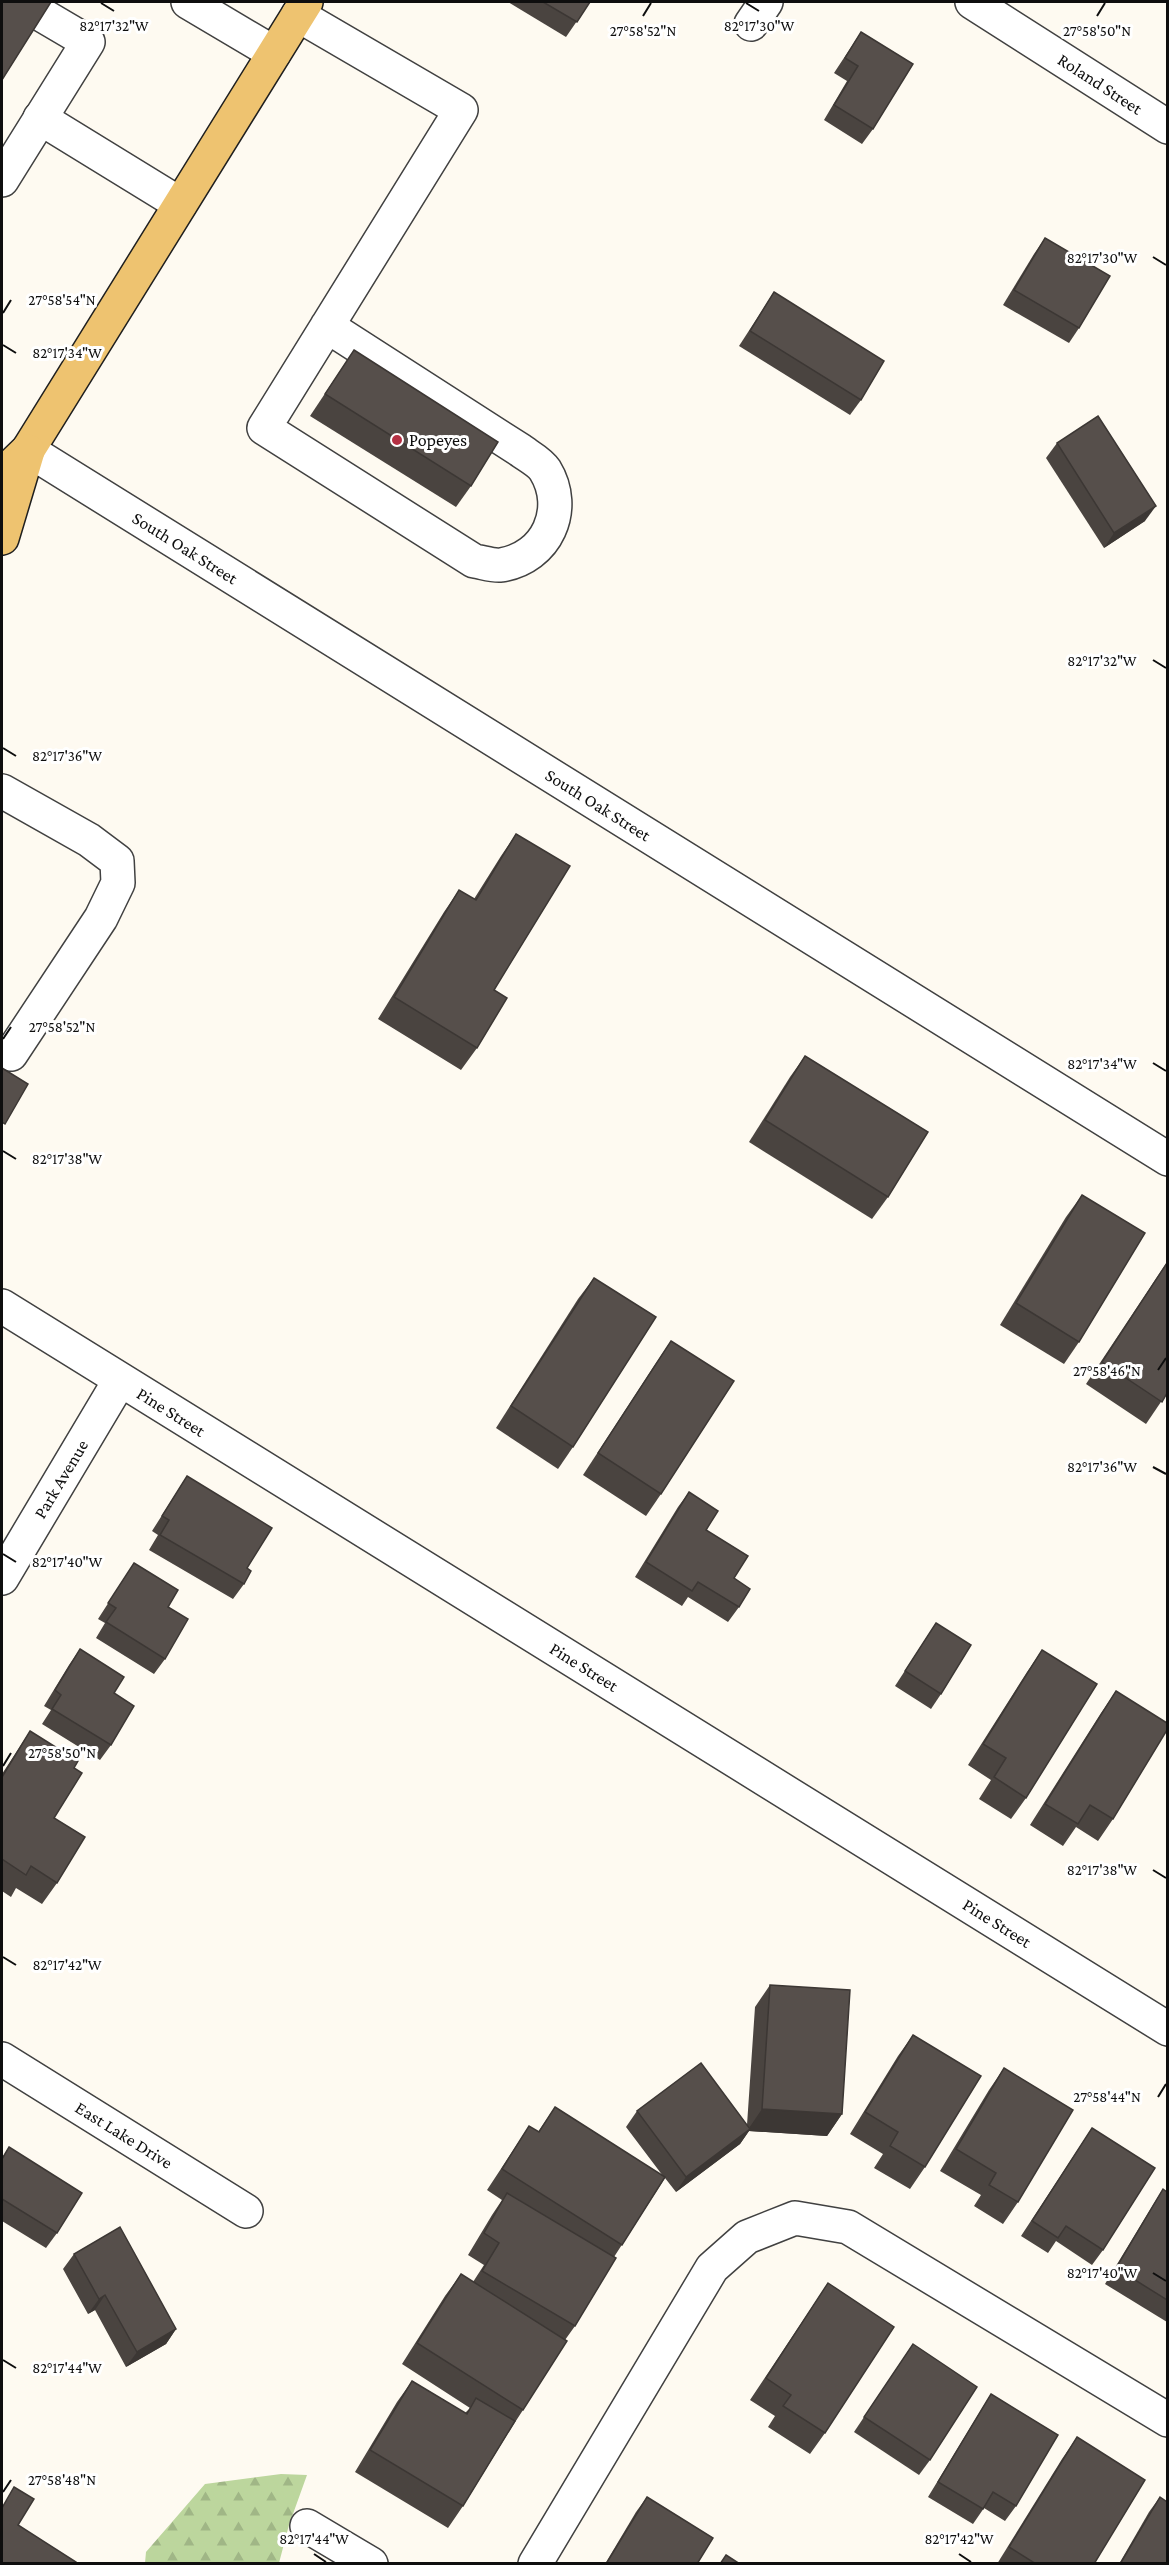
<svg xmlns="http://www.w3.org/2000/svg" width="1169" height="2565" viewBox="0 0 1169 2565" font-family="'Crimson Pro',serif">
<defs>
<pattern id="forest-firs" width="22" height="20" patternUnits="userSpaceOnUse" patternTransform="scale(1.5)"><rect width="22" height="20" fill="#bcd69d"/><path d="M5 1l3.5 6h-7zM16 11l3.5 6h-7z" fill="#a0b686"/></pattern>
</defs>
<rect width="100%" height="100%" fill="#fefaf1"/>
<polygon fill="url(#forest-firs)" points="281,2474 307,2475 289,2525 279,2563 145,2563 146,2552 205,2484"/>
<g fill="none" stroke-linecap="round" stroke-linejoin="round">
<defs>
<g id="minor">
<polyline points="188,2 274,53"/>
<polyline points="972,2 1168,127"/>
<path d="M298 15 461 110 264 428 474 561C482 562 493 566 501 565 547 558 569 509 545 470 540 462 528 456 520 450L327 326"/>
<polyline points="751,24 766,2"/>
<polyline points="40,118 180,204"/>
<polyline points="2,180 88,42 20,2"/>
<polyline points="28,450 1168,1159"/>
<polyline points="2,791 89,840 117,861 118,883 101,918 11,1054"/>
<polyline points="2,1306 1168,2029"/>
<polyline points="2,1578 120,1380"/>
<polyline points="2,2059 246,2211"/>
<polyline points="307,2526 371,2564"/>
<polyline points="535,2564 712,2268 747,2237 795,2218 848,2227 1168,2420"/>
</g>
<g id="major">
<polyline points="2,475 28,450 306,2"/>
<polyline points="2,538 28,451"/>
</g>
</defs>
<use href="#minor" stroke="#414141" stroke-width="36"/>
<use href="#major" stroke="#1f1f1f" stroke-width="36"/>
<use href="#minor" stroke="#fff" stroke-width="33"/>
<use href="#major" stroke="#eec370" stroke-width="33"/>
</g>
<g fill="#4a4440">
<polygon points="508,2 590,2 566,37"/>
<polygon points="861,32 873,129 862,144 824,120 847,81 834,73"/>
<polygon points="1045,238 1079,328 1069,343 1003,305 1034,254"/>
<polygon points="774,292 861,400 850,415 739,346"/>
<polygon points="354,350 471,486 456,507 310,416"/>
<polygon points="1057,443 1145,521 1104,548 1046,458"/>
<polygon points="516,834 494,990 477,1048 461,1070 378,1019 444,912 459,890 474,899 501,856"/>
<polygon points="805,1056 888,1197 872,1219 749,1142 790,1077"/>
<polygon points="1082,1195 1079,1342 1064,1364 1000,1325 1066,1217"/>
<polygon points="1167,1262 1167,1393 1146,1424 1086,1384"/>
<polygon points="594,1278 573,1447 558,1469 496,1428 578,1299"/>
<polygon points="671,1341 661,1494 646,1516 583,1475 656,1363"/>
<polygon points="187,1476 247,1568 244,1584 233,1599 149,1550 158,1535 152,1531"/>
<polygon points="689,1492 706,1530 734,1578 739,1607 728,1622 688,1597 682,1606 635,1577 678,1507"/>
<polygon points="134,1563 168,1607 165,1659 154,1674 96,1638 105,1623 98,1619"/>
<polygon points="936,1623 941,1694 931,1709 895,1686"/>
<polygon points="80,1649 114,1693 111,1745 100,1760 42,1724 51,1710 44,1706 69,1665"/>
<polygon points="1042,1650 1026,1798 1011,1819 979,1799 991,1780 968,1765 1027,1672"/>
<polygon points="1116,1691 1113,1819 1098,1841 1076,1827 1063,1846 1030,1825 1101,1713"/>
<polygon points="30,1731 74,1768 54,1818 57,1883 42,1904 16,1888 11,1897 2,1891 2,1774"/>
<polygon points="770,1985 842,2114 827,2136 749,2131 740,2144 676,2192 665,2178 614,2257 575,2326 565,2340 523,2410 510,2430 463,2506 448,2528 355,2472 397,2402 412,2381 465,2413 470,2408 402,2364 445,2296 461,2274 473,2282 484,2265 468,2255 492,2215 502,2200 487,2190 529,2126 538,2132 555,2107 663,2176 626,2127 637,2111 747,2125 755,2007"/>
<polygon points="913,2035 925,2167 910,2189 874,2168 883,2154 850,2134 898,2056"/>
<polygon points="1004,2068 1018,2202 1003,2224 974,2206 981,2195 940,2171 989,2090"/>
<polygon points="1092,2128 1103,2250 1092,2265 1056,2241 1048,2253 1021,2236"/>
<polygon points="9,2147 57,2233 46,2248 2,2221 2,2158"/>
<polygon points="1163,2189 1167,2192 1167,2322 1105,2284 1153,2205"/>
<polygon points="74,2254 176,2329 166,2344 126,2367 95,2310 88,2314 63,2269"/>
<polygon points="828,2283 825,2433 810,2454 768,2427 775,2416 750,2400"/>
<polygon points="913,2344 930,2460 919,2475 854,2432"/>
<polygon points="991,2394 1016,2506 1005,2521 984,2508 973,2524 928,2497 981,2410"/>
<polygon points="1077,2437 1094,2564 997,2564 1062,2459"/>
<polygon points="647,2497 697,2564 605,2564 636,2512"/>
<polygon points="1160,2497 1167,2564 1119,2564 1149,2512"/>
</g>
<g fill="#3c3734">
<polygon points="1156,506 1145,521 1104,548 1114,533"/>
<polygon points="762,2109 842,2114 827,2136 749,2131 740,2144 676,2192 686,2177 747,2131"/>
<polygon points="105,2295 95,2310 88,2314 99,2299"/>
<polygon points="176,2329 166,2344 126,2367 137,2352"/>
</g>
<g fill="#564f4b" stroke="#3c3734" stroke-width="1.5">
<polygon points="2,2 51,2 2,80"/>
<polygon points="543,2 590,2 577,22"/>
<polygon points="861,32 913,64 873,129 834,105 858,66 845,58"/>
<polygon points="1045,238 1110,276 1079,328 1014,290"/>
<polygon points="774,292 884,361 861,400 750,331"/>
<polygon points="354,350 498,442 471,486 325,394"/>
<polygon points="1098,416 1156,506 1114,533 1057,443"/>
<polygon points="516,834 570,866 494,990 507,998 477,1048 394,997 459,890 476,900"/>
<polygon points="805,1056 928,1132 888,1197 765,1120"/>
<polygon points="2,1068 28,1084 5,1124 2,1122"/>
<polygon points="1082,1195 1145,1233 1079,1342 1016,1303"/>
<polygon points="1167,1263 1167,1393 1162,1402 1102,1362"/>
<polygon points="594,1278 656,1317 573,1447 511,1406"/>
<polygon points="671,1341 734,1381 661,1494 598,1453"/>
<polygon points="187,1476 272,1528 247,1568 251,1571 244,1584 160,1535 169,1520 162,1516"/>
<polygon points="689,1492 718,1511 706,1530 748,1556 734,1578 750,1589 739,1607 698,1582 692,1591 646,1562"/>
<polygon points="134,1563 178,1590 168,1607 188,1619 165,1659 106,1622 116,1608 108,1603"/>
<polygon points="936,1623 971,1645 941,1694 905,1671"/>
<polygon points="80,1649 124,1677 114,1693 134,1706 111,1745 52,1709 61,1695 55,1690"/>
<polygon points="1042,1650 1097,1684 1026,1798 994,1777 1006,1758 983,1744"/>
<polygon points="1116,1691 1167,1723 1167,1730 1113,1819 1090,1805 1078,1824 1045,1804"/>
<polygon points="30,1731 78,1761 74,1768 82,1773 54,1818 85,1837 57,1883 31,1866 26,1875 2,1859 2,1777"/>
<polygon points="770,1985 850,1990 842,2114 762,2109"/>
<polygon points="913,2035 981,2076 925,2167 890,2146 898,2132 865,2112"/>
<polygon points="701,2063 750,2129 686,2177 637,2111"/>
<polygon points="1004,2068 1073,2110 1018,2202 989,2185 996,2173 956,2149"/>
<polygon points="555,2107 665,2177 622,2245 502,2169 529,2126 539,2132"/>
<polygon points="1092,2128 1155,2168 1103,2250 1066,2226 1058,2238 1032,2221"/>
<polygon points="9,2147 82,2193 57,2233 2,2199 2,2159"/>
<polygon points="1163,2189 1167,2192 1167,2300 1116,2268"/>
<polygon points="507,2193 616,2258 575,2326 482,2271 499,2243 484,2233"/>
<polygon points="120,2227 176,2329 137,2352 105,2295 99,2299 74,2254"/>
<polygon points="461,2274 567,2341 523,2410 417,2343"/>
<polygon points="828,2283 894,2327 825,2433 783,2406 791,2395 766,2378"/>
<polygon points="913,2344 977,2387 930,2460 864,2417"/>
<polygon points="412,2381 467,2414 476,2398 515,2421 463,2506 370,2450"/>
<polygon points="991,2394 1058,2435 1016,2506 993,2492 983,2509 938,2482"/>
<polygon points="1077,2437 1145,2480 1094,2564 1036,2564 1009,2547"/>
<polygon points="14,2487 34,2499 18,2525 76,2562 75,2564 2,2564 2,2508"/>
<polygon points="647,2497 713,2538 697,2564 606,2564"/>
<polygon points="1160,2497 1167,2502 1167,2564 1120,2564"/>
<polygon points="726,2555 740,2564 720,2564"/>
</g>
<path fill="none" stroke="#0e0e0e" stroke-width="2" d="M101 3 114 11M746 3 759 11M643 16 651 3M1097 16 1105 3M1153 257 1166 265M3 313 11 300M3 345 16 353M1153 660 1166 668M3 748 16 756M3 1039 11 1027M1153 1063 1166 1071M3 1151 16 1159M1158 1370 1166 1358M1153 1467 1166 1474M3 1554 16 1562M3 1766 11 1753M1153 1870 1166 1878M3 1957 16 1965M1158 2097 1166 2084M1153 2273 1166 2281M3 2360 16 2368M3 2492 11 2480M314 2554 326 2562M959 2554 971 2562"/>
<circle fill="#b43043" stroke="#fff" stroke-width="2" cx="397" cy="440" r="6"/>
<g text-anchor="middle" stroke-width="6" stroke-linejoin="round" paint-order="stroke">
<g font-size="18" fill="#0e0e0e" stroke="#fff">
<text transform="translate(1100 84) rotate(33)" y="6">Roland Street</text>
<text transform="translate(185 548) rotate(32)" y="6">South Oak Street</text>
<text transform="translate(598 805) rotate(32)" y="6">South Oak Street</text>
<text transform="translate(171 1412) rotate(32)" y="6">Pine Street</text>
<text transform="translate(61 1479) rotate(-59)" y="6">Park Avenue</text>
<text transform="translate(584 1667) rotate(32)" y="6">Pine Street</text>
<text transform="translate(997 1923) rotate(32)" y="6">Pine Street</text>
<text transform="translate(124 2135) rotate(32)" y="6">East Lake Drive</text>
</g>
<g font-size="18" fill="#0e0e0e" stroke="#fff" text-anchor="start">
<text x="409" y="446">Popeyes</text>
</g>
</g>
<g font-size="15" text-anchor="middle" fill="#0e0e0e" stroke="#fff" stroke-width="6" stroke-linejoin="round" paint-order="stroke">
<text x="114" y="31">82°17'32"W</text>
<text x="759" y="31">82°17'30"W</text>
<text x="643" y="36">27°58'52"N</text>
<text x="1097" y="36">27°58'50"N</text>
<text x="1102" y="263">82°17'30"W</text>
<text x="62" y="305">27°58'54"N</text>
<text x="67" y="358">82°17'34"W</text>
<text x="1102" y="666">82°17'32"W</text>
<text x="67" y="761">82°17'36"W</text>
<text x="62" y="1032">27°58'52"N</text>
<text x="1102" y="1069">82°17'34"W</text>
<text x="67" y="1164">82°17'38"W</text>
<text x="1107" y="1376">27°58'46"N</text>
<text x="1102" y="1472">82°17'36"W</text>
<text x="67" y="1567">82°17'40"W</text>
<text x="62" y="1758">27°58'50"N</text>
<text x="1102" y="1875">82°17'38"W</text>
<text x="67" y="1970">82°17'42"W</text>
<text x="1107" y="2102">27°58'44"N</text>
<text x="1102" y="2278">82°17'40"W</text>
<text x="67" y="2373">82°17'44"W</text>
<text x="62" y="2485">27°58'48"N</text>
<text x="314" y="2544">82°17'44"W</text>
<text x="959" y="2544">82°17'42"W</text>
</g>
<rect width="1169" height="2565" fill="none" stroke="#0e0e0e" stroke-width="6"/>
</svg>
